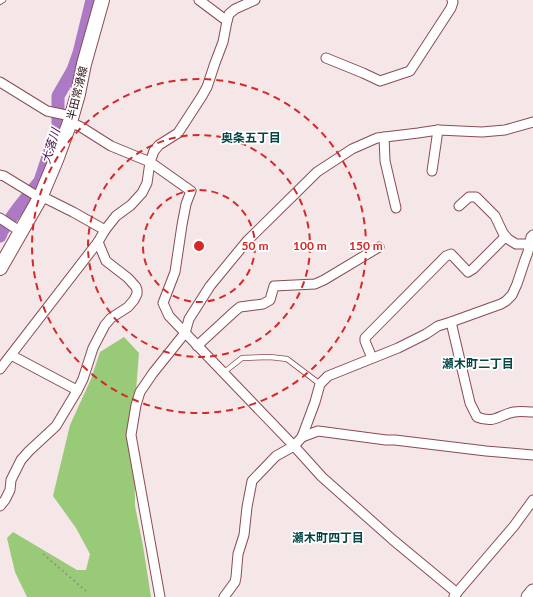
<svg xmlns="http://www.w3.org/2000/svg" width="533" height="597" viewBox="0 0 533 597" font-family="Lato,'Noto Sans JP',sans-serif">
<rect width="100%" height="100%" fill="#f5e6e7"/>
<polygon fill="#98ca78" points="124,337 139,353 134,416 135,506 143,546 151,597 27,597 15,572 7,538 13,532 77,570 86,570 90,554 76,528 53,496 70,425 91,379 100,352"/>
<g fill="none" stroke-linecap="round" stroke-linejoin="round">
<polyline stroke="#ac79c5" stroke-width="13" points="0,236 2,231 19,207 40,181 58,127 58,96 73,70 79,53 92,0"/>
<defs>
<g id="lane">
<polyline points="0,2 3,0"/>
<polyline points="223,373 242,358 270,357 287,359 320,384"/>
</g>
<g id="street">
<polyline points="199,0 227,21"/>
<polyline points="326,58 363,73 380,81 410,71 451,8 453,2 452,0"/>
<polyline points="0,82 47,111 66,115 69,118 70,122 81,127 111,146 150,162 191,191 186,204 182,225 175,272 163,303 169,316 294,446 322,477 393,540 457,593"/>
<polyline points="384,137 385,161 396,208"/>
<polyline points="432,171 438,130"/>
<polyline points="0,175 4,176 40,198 47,199 73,212 105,230"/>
<polyline points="459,206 469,197 476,197 495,216 503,233 508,239 516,244 530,244"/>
<polyline points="0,218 21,232"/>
<path d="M451 322 470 403 477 417C495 424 498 415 514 412 520 411 527 412 533 412"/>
<polyline points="197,346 235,311 240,307 263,304 270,300 274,286 315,284 324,280 379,247"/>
<polyline points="11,355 41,371 73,388 77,391"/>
<polyline points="372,358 365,341 365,338 446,256 451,254 468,272 473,269 505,237"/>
<polyline points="0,369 98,242 105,230 116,216 131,205 142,193 147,183 150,162 154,151 159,145 178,133 202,96 207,87 215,63 223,42 227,21 229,14 235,9 255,0"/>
<polyline points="302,437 318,431 386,440 395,440 486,451 533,455"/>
<polyline points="0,506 5,500 10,490 11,480 21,460 29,451 56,426 77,391 83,379 93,348 105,325 111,318 128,307 134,300 137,294 137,290 136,287 128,278 106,261 98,242"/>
<polyline points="454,596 514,526 533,500"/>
<polyline points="160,597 131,435 136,405 140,392 153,373 185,333 189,319 210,286 247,241 317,172 352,149 377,138 418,133 438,130 482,132 505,130 533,122"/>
<polyline points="224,597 235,582 236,577 238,554 244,535 247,507 252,481 276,456 294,446 302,437 315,402 320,384 328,376 398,348 426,334 438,326 451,322 487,309 501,304 506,301 512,295 517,284 525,260 528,252 531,237 533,235"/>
</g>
<polyline id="secondary" points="528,597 533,591"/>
<polyline id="primary" points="0,268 40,198 56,160 70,122 78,94 84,64 102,0"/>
</defs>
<use href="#lane" stroke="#894c52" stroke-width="6"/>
<use href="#street" stroke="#894c52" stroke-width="11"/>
<use href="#secondary" stroke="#894c52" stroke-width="15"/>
<use href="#primary" stroke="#894c52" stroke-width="16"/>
<polyline stroke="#9a8788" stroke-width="1.5" stroke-dasharray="2 3" stroke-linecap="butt" points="43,554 86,591"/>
<use href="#lane" stroke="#fff" stroke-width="4.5"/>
<use href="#street" stroke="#fff" stroke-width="9"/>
<use href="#secondary" stroke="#fff" stroke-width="13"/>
<use href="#primary" stroke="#fff" stroke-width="14"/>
</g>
<g fill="none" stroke="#d62828" stroke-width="2" stroke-dasharray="7 5">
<circle cx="199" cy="246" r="56"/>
<circle cx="199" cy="246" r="111"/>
<circle cx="199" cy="246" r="167"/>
</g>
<g text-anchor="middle" stroke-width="3.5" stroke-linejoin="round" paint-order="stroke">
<g font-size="11" fill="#2b1214" stroke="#fff">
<text transform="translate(77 93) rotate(-76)" y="4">半田常滑線</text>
</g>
<g font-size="12" font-weight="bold" fill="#044746" stroke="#fff">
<text x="251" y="142">奥条五丁目</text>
<text x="478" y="368">瀬木町二丁目</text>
<text x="328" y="542">瀬木町四丁目</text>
</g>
<g font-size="12" font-style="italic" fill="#421056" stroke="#fff">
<text transform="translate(51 146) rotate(-73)" y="4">大落川</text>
</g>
</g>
<circle cx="199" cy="246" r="6" fill="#d62828" stroke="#fff" stroke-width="2"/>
<g font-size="12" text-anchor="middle" font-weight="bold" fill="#d62828" stroke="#fff" stroke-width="3.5" stroke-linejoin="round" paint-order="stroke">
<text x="255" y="250">50 m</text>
<text x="310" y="250">100 m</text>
<text x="366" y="250">150 m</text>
</g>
</svg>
